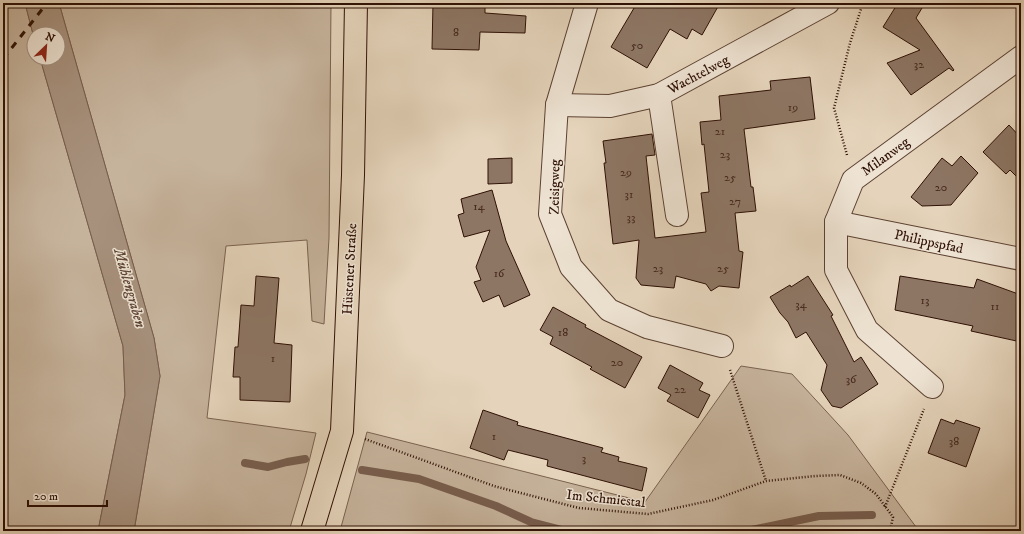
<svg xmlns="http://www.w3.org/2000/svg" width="1024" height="534" viewBox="0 0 1024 534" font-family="'IM FELL DW Pica',serif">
<rect width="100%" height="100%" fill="#e5d4bb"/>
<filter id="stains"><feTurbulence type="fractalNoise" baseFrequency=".005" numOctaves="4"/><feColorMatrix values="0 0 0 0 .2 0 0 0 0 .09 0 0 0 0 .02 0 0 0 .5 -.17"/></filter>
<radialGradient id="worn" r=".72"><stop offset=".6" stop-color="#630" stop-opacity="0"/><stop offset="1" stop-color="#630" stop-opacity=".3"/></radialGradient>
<g fill="#c6b39c" stroke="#7a6250">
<polygon points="3,3 25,3 34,38 34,58 40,58 123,346 125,395 98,531 3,531"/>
<polygon points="59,3 331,3 329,238 324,324 312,321 307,240 226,246 207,418 316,433 306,474 289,531 134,531 160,376 154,338"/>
<polygon points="741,366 792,374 848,435 919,531 340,531 367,432 645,502"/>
</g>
<polygon fill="#a7917d" stroke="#775d4d" points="25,3 59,3 154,338 160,376 134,531 98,531 125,395 123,346 40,58 58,58 58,34 34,34 34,38"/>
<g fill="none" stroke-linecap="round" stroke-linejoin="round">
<g stroke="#775d4d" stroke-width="8">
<polyline points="245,463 268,467 287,462 305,459"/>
<polyline points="362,470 419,479 496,506 531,522 566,531"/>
<polyline points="747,531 819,516 872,515"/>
</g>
</g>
<g fill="#8d7664" stroke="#2e1005">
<polygon points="433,3 485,3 485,13 526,16 525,33 480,32 479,50 432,49"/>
<polygon points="637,3 720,3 702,35 692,29 687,39 670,29 647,68 611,47"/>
<polygon points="898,3 925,3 916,18 954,70 953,71 949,68 911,95 887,63 920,50 883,27"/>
<polygon points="810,77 815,119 744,129 751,187 753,187 756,211 735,213 739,251 743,252 739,288 719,286 711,291 706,284 676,276 674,288 641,285 636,278 639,240 613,244 604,163 606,163 603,141 652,134 655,155 646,156 655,238 706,232 701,193 709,192 704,144 702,145 700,122 721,120 719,96 771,90 770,81"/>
<polygon points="1009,125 1021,138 1021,181 1010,170 1006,174 983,152"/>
<polygon points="961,156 978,173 951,205 922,206 911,197 942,158 952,166"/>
<polygon points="512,158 512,183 488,184 488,159"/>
<polygon points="492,190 506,241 530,295 504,307 499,295 483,302 474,282 481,280 476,267 490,230 464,237 458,215 464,213 461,199"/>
<polygon points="256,276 279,278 274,343 292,345 290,402 240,400 240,377 233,377 235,347 238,347 241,305 254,306"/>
<polygon points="808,276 833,315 831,316 854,362 861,357 878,384 841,408 832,406 821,390 827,365 806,332 796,338 788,322 780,313 770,297 790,285 791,287"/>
<polygon points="900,276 974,288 977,279 1021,295 1021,342 971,331 973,326 895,310"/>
<polygon points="553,307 586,325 585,327 642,357 625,388 590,369 592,367 550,344 553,337 540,330"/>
<polygon points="670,365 703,383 699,390 710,395 698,418 667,401 671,395 658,388"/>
<polygon points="483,410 518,422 517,425 603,448 601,452 619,457 618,461 647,468 642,491 547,466 548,460 508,450 504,460 470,448"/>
<polygon points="941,419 954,424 956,420 980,428 966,467 928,453"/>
</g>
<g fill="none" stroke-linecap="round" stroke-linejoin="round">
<defs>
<g id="minor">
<polyline points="587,3 557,105 550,214 571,267 609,310 647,327 722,346"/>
<polyline points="659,95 677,215"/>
<polyline points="557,105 610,106 659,95 828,3"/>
<polyline points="836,222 1021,259"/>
<polyline points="932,387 867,330 836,270 836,222 853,180 1021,57"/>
</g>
<polyline id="major" points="312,531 342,431 353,175 356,3"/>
</defs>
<use href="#minor" stroke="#5c4132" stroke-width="24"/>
<use href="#major" stroke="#2e1005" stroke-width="24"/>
<g stroke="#2e1005" stroke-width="2.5" stroke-dasharray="1 2" stroke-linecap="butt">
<polyline points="847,155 834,108 850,43 863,3"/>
<polyline points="730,370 766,481"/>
<polyline points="365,439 494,486 579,508 648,514 713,500 766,481 815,476 840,475 861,483 876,494 893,517 890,531"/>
<polyline points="885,507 924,409"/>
</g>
<use href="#minor" stroke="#eee3d3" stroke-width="22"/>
<use href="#major" stroke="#e5d4bb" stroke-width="22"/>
<polyline stroke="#2e1005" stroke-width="3" stroke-dasharray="7 7" stroke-linecap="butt" points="3,59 47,3"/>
</g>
<g text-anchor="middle" stroke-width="3" stroke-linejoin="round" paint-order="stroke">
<g font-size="12" fill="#462a1d">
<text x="456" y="36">8</text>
<text x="637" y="49">50</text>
<text x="919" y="68">32</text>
<text x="793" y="111">19</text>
<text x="720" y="135">21</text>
<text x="725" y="158">23</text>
<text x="626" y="176">29</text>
<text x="730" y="181">25</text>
<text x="941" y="191">20</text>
<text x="629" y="198">31</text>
<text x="735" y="205">27</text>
<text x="479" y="210">14</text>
<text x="631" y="221">33</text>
<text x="658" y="272">23</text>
<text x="723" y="272">25</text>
<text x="499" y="277">16</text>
<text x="925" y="304">13</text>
<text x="801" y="308">34</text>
<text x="995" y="310">11</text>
<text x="563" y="336">18</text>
<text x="273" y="362">1</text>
<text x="617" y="366">20</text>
<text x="851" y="383">36</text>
<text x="680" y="393">22</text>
<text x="494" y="440">1</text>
<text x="954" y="445">38</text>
<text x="584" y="462">3</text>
</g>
<g font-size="14" fill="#2e1005" stroke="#eee3d3">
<text transform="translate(698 74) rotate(-28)" y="5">Wachtelweg</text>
<text transform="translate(885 156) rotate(-36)" y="5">Milanweg</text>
<text transform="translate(554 187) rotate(-89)" y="5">Zeisigweg</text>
<text transform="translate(929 241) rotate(12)" y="5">Philippspfad</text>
<text transform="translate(349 269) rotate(-87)" y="5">Hüstener Straße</text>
<text transform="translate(606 498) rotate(6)" y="5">Im Schmiestal</text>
</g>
<g font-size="15" font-style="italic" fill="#5e4435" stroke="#eee3d3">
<text transform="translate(130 288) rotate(74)" y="5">Mühlengraben</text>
</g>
</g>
<rect width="1024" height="534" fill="none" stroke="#e5d4bb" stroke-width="16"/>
<rect x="4" y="4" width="1016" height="526" fill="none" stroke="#2e1005" stroke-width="2"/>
<rect x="8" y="8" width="1008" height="518" fill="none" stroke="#2e1005"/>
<g transform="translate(46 46) rotate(25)"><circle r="19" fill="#eee3d3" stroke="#a18f81"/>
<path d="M0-3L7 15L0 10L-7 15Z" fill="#8f2418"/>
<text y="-6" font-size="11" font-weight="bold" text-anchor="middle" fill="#2e1005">N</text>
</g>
<path d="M28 500v6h79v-6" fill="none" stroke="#2e1005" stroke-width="2"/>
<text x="34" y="500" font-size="12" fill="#2e1005" stroke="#eee3d3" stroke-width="3" paint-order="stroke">20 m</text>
<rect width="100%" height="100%" filter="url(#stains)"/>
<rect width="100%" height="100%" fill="url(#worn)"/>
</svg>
